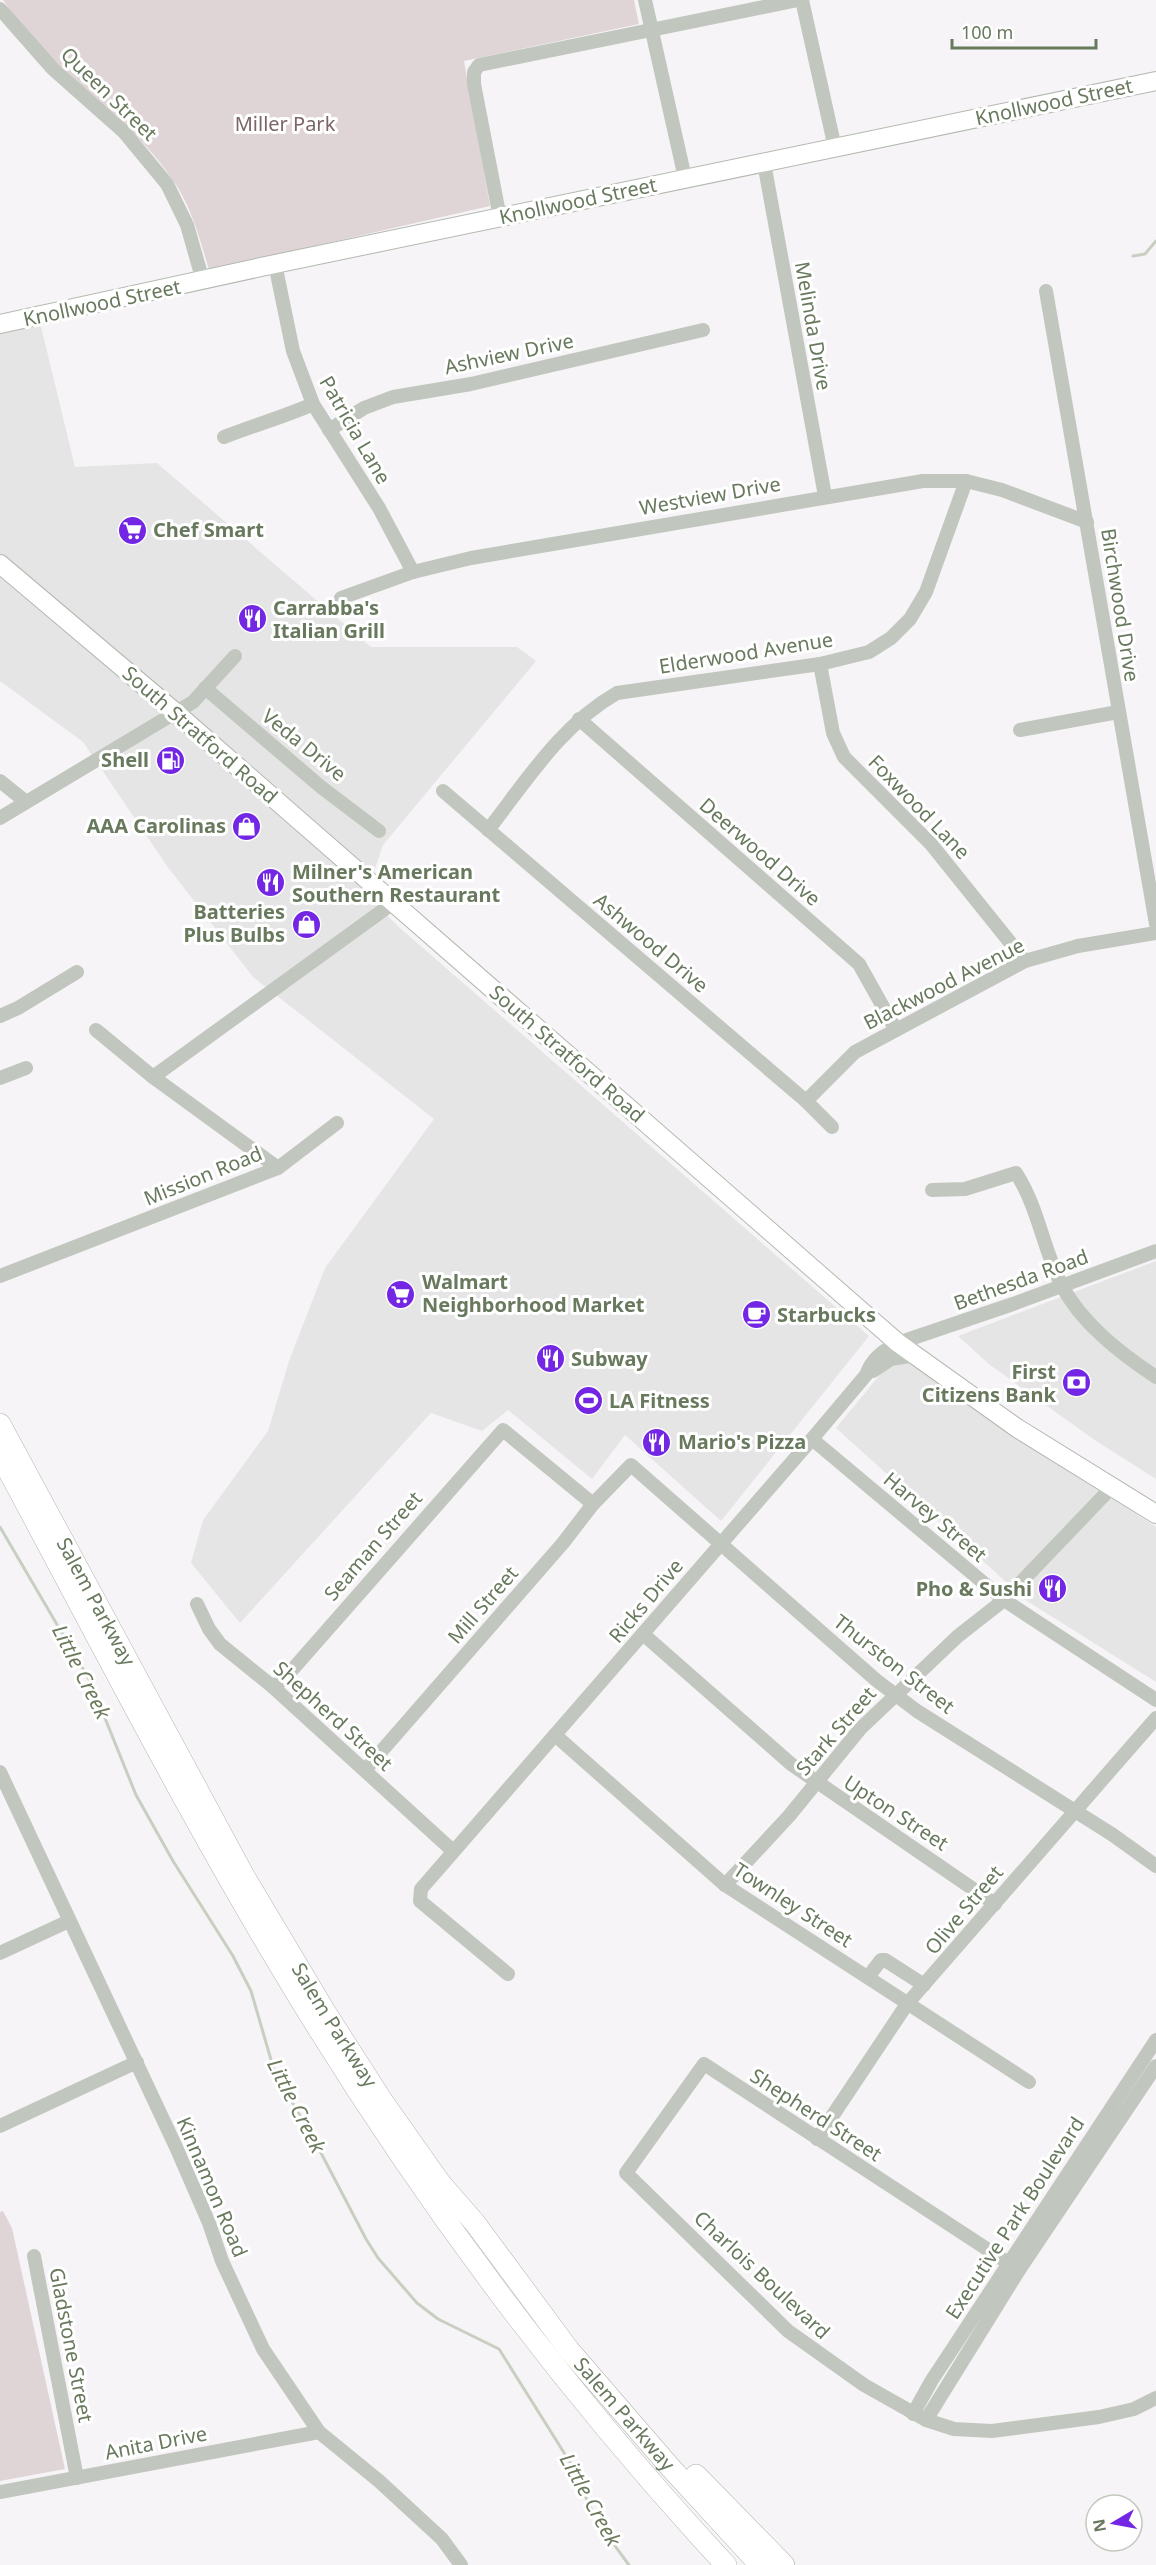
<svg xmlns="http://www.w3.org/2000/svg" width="1156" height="2565" viewBox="0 0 1156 2565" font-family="'Noto Sans',sans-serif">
<rect width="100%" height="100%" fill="#f7f4f7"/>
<g fill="#e6e5e5">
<polygon points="40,322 75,467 157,463 371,647 517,647 536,661 383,845 366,895 400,928 869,1336 721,1521 625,1435 592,1479 508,1410 482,1431 431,1413 240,1623 191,1563 203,1520 268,1431 289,1361 325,1268 434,1119 253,977 167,866 83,742 0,681 0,330"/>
<polygon points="1156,1261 1156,1479 1096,1441 990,1365 958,1336"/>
<polygon points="897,1354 1156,1527 1156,1682 1027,1601 836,1428"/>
</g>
<g fill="#dfd5d7">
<path d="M3 0H634L639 24 464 61 490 206 209 270C201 242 193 213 178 188 147 138 102 105 60 66 39 46 19 23 3 0Z"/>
<polygon points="3,2211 12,2228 65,2469 0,2481 0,2212"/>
</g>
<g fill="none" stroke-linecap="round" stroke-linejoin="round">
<g stroke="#c8cfc1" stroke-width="3">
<polyline points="1133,256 1145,254 1156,241"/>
<path d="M0 1527 90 1681 136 1795 173 1861 233 1956 251 1991 274 2070 320 2151 366 2239 378 2258 417 2303 438 2319 499 2349 578 2475C586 2508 609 2538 629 2565"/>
</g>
<defs>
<g id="major">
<polyline points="0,324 275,264 1156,81"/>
<polyline points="0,564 175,712 898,1343 1017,1428 1156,1514"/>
</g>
<g id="highway">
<path id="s1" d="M0 1424 244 1876 324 2010 381 2099 441 2184 475 2223 569 2350 670 2467 760 2565"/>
<path d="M0 1455C93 1628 182 1803 283 1971 410 2183 558 2384 726 2565"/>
<polyline points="696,2475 784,2565"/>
</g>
</defs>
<use href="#major" stroke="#b3b9af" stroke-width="20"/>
<use href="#highway" stroke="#b3b8af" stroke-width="22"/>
<g stroke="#c1c7be" stroke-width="14">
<polyline points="645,0 685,178"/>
<polyline points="802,0 835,148"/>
<polyline points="0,9 53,69 124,132 167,184 187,225 203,281"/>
<polyline points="764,163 825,496"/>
<polyline points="500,218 474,84 474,72 479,65 798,0"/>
<polyline points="275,264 293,351 313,404 379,508 413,572"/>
<polyline points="1046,291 1156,924"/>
<polyline points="329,430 364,408 393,397 471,384 703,330"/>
<path d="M224 437C254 425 284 417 313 404"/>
<polyline points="341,598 413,572 471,558 923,481 966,481 1002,490 1087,522"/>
<polyline points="820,664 833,733 844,757 931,844 1025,961"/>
<polyline points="205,688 321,787 379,831"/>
<polyline points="579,719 859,964 896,1030"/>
<polyline points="1020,730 1118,712"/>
<polyline points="0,781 26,802"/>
<polyline points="443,791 806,1101 832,1127"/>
<polyline points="0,818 193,702 235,656"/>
<path d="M488 830C527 780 561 725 617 693L820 664 869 652 891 638 910 619 926 592 966 481"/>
<polyline points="0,1016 18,1008 77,972"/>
<polyline points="96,1030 153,1077 278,1168"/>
<polyline points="153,1077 393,903"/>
<polyline points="0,1078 26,1068"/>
<polyline points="806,1101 855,1052 1025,961 1078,946 1156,933"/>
<path d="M932 1190 965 1189 1016 1173C1038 1207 1043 1248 1061 1284 1081 1323 1120 1353 1156 1377"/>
<polyline points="0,1276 278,1168 337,1123"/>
<polyline points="873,1371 891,1359 916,1355"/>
<polyline points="812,1439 1004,1600 1156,1700"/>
<polyline points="197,1604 209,1629 220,1644 273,1687 453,1851"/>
<polyline points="643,1634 791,1764 995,1904"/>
<polyline points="273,1687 285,1678 503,1430 593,1504"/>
<polyline points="555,1735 725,1885 1029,2082"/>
<polyline points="365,1770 563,1543 593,1504 631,1465 876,1680 917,1711 1113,1835 1156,1866"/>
<polyline points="0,1772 176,2147 209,2223 222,2261 263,2349 319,2432 379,2481 442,2539 461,2565"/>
<polyline points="725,1885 789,1816 860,1729 958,1636 1004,1600 1112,1487"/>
<polyline points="0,1953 69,1921"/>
<path d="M508 1974 420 1901 421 1889 812 1439 866 1375C872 1358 883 1351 898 1343L1013 1304 1156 1251"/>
<polyline points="868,1977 881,1960 885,1960 924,1985"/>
<polyline points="0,2126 137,2062"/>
<polyline points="817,2139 907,2004 1156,1718"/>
<polyline points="34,2256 77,2478"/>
<polyline points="1019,2270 704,2064 626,2173 788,2331 864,2385 926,2420 954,2429 992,2431 1099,2417 1134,2409 1156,2398"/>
<polyline points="913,2414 932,2380 1156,2040"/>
<polyline points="926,2420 1019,2270 1156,2066"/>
<polyline points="0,2492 319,2432"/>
</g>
<use href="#major" stroke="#fff" stroke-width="18"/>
<use href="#highway" stroke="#fff" stroke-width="21"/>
</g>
<defs>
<symbol id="supermarket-disc" viewBox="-11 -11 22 22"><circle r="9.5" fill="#7327e4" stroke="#fff"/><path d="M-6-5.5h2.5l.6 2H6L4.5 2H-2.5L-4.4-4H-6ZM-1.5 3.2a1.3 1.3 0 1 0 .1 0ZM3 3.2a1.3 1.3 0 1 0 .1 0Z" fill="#fff"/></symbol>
<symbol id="restaurant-disc" viewBox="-11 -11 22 22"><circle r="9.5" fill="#7327e4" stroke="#fff"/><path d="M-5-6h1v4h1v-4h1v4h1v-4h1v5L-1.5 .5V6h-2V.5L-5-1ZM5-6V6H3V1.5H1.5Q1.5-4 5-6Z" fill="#fff"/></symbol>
<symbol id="fuel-disc" viewBox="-11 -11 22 22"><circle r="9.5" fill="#7327e4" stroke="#fff"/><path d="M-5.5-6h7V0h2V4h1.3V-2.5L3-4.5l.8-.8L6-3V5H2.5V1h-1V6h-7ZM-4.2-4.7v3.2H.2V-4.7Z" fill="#fff"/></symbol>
<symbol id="shop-disc" viewBox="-11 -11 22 22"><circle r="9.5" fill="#7327e4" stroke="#fff"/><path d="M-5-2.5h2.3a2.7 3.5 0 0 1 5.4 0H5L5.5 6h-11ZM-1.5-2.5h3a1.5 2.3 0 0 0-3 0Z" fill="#fff"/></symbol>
<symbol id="cafe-disc" viewBox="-11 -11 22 22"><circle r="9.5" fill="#7327e4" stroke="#fff"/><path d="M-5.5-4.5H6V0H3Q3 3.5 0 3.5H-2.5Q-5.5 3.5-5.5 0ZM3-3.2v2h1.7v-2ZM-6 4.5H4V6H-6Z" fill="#fff"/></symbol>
<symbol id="bank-disc" viewBox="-11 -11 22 22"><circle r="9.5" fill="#7327e4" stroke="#fff"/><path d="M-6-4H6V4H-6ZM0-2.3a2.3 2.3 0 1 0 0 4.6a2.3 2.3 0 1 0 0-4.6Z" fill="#fff"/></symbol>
<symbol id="stadium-disc" viewBox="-11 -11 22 22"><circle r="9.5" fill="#7327e4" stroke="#fff"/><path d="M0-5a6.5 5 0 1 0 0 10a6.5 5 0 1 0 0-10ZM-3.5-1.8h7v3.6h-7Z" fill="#fff"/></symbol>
</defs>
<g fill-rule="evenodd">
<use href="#supermarket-disc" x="116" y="514" width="33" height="33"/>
<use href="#restaurant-disc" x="236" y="602" width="33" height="33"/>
<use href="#fuel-disc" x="154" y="744" width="33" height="33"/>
<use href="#shop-disc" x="230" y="810" width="33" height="33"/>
<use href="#restaurant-disc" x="254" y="866" width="33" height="33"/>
<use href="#shop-disc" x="290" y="908" width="33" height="33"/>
<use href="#supermarket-disc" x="384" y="1278" width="33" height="33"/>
<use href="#cafe-disc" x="740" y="1298" width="33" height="33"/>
<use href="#restaurant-disc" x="534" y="1342" width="33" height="33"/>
<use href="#bank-disc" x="1060" y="1366" width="33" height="33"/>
<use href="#stadium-disc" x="572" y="1384" width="33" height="33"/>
<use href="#restaurant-disc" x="640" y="1426" width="33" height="33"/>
<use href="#restaurant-disc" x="1036" y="1572" width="33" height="33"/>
</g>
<g text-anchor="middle" stroke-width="6" stroke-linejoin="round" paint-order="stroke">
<g font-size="20" fill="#68795e" stroke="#fff">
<text transform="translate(109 94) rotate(44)" y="7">Queen Street</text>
<text transform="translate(1054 102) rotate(-12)" y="7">Knollwood Street</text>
<text transform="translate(578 201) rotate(-12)" y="7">Knollwood Street</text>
<text transform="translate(102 303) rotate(-12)" y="7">Knollwood Street</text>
<text transform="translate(813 326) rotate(80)" y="7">Melinda Drive</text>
<text transform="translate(509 354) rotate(-12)" y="7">Ashview Drive</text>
<text transform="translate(355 430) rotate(60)" y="7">Patricia Lane</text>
<text transform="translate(710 496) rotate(-10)" y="7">Westview Drive</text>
<text transform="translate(1120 605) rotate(81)" y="7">Birchwood Drive</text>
<text transform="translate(746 653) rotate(-9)" y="7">Elderwood Avenue</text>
<text transform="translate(200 735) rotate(41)" y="7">South Stratford Road</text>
<text transform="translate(304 745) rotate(39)" y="7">Veda Drive</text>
<text transform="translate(919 807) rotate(46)" y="7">Foxwood Lane</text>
<text transform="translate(760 852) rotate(41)" y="7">Deerwood Drive</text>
<text transform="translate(651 943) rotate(40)" y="7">Ashwood Drive</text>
<text transform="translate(944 984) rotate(-27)" y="7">Blackwood Avenue</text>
<text transform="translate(567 1054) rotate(41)" y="7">South Stratford Road</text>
<text transform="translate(203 1176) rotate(-22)" y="7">Mission Road</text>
<text transform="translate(1021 1280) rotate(-20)" y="7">Bethesda Road</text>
<text transform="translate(935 1517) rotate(40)" y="7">Harvey Street</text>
<text transform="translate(373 1546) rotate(-49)" y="7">Seaman Street</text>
<text transform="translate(646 1601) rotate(-50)" y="7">Ricks Drive</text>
<text dy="7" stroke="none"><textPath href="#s1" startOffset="202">Salem Parkway</textPath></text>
<text transform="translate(483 1605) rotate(-49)" y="7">Mill Street</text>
<text transform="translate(894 1664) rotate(38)" y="7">Thurston Street</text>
<text transform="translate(333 1716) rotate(42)" y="7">Shepherd Street</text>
<text transform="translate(836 1731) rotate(-49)" y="7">Stark Street</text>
<text transform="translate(896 1813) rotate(33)" y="7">Upton Street</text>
<text transform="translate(793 1905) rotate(33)" y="7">Townley Street</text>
<text transform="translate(964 1910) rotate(-50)" y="7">Olive Street</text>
<text dy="7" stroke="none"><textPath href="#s1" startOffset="688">Salem Parkway</textPath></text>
<text transform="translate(816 2115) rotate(33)" y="7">Shepherd Street</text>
<text transform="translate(212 2187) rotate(67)" y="7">Kinnamon Road</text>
<text transform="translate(1015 2218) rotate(-57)" y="7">Executive Park Boulevard</text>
<text transform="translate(762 2275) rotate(43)" y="7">Charlois Boulevard</text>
<text transform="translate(71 2345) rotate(79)" y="7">Gladstone Street</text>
<text dy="7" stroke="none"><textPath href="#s1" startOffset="1174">Salem Parkway</textPath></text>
<text transform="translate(156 2443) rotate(-11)" y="7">Anita Drive</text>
</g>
<g font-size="20" fill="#7d6566" stroke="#fff">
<text x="285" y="131">Miller Park</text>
</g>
<g font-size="20" font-weight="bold" fill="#68795e" stroke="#fff" text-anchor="start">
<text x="153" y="537">Chef Smart</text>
<text x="273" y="615">Carrabba's<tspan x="273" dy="23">Italian Grill</tspan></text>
<text x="149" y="767" text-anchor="end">Shell</text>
<text x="226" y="833" text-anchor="end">AAA Carolinas</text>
<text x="292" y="879">Milner's American<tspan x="292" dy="23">Southern Restaurant</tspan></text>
<text x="285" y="919" text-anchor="end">Batteries<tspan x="285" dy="23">Plus Bulbs</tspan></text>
<text x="422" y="1289">Walmart<tspan x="422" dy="23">Neighborhood Market</tspan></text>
<text x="777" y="1322">Starbucks</text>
<text x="571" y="1366">Subway</text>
<text x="1056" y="1379" text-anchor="end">First<tspan x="1056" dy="23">Citizens Bank</tspan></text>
<text x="609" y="1408">LA Fitness</text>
<text x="678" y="1449">Mario's Pizza</text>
<text x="1032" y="1596" text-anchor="end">Pho &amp; Sushi</text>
</g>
<g font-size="21" font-style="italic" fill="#6d7b5d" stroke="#fff">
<text transform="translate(81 1672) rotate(63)" y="7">Little Creek</text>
<text transform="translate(296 2106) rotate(63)" y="7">Little Creek</text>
<text transform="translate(590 2500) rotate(61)" y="7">Little Creek</text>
</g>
</g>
<g transform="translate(1114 2523) rotate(260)"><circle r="28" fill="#ffffff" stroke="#c3c9bf" stroke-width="1.5"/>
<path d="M0-4.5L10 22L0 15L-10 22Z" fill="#7327e4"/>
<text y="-9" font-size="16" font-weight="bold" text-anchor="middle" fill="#68795e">N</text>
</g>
<path d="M952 39v9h144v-9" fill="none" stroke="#68795e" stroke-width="3"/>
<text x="961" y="39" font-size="18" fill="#68795e" stroke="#ffffff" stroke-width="4.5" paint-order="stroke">100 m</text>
</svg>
